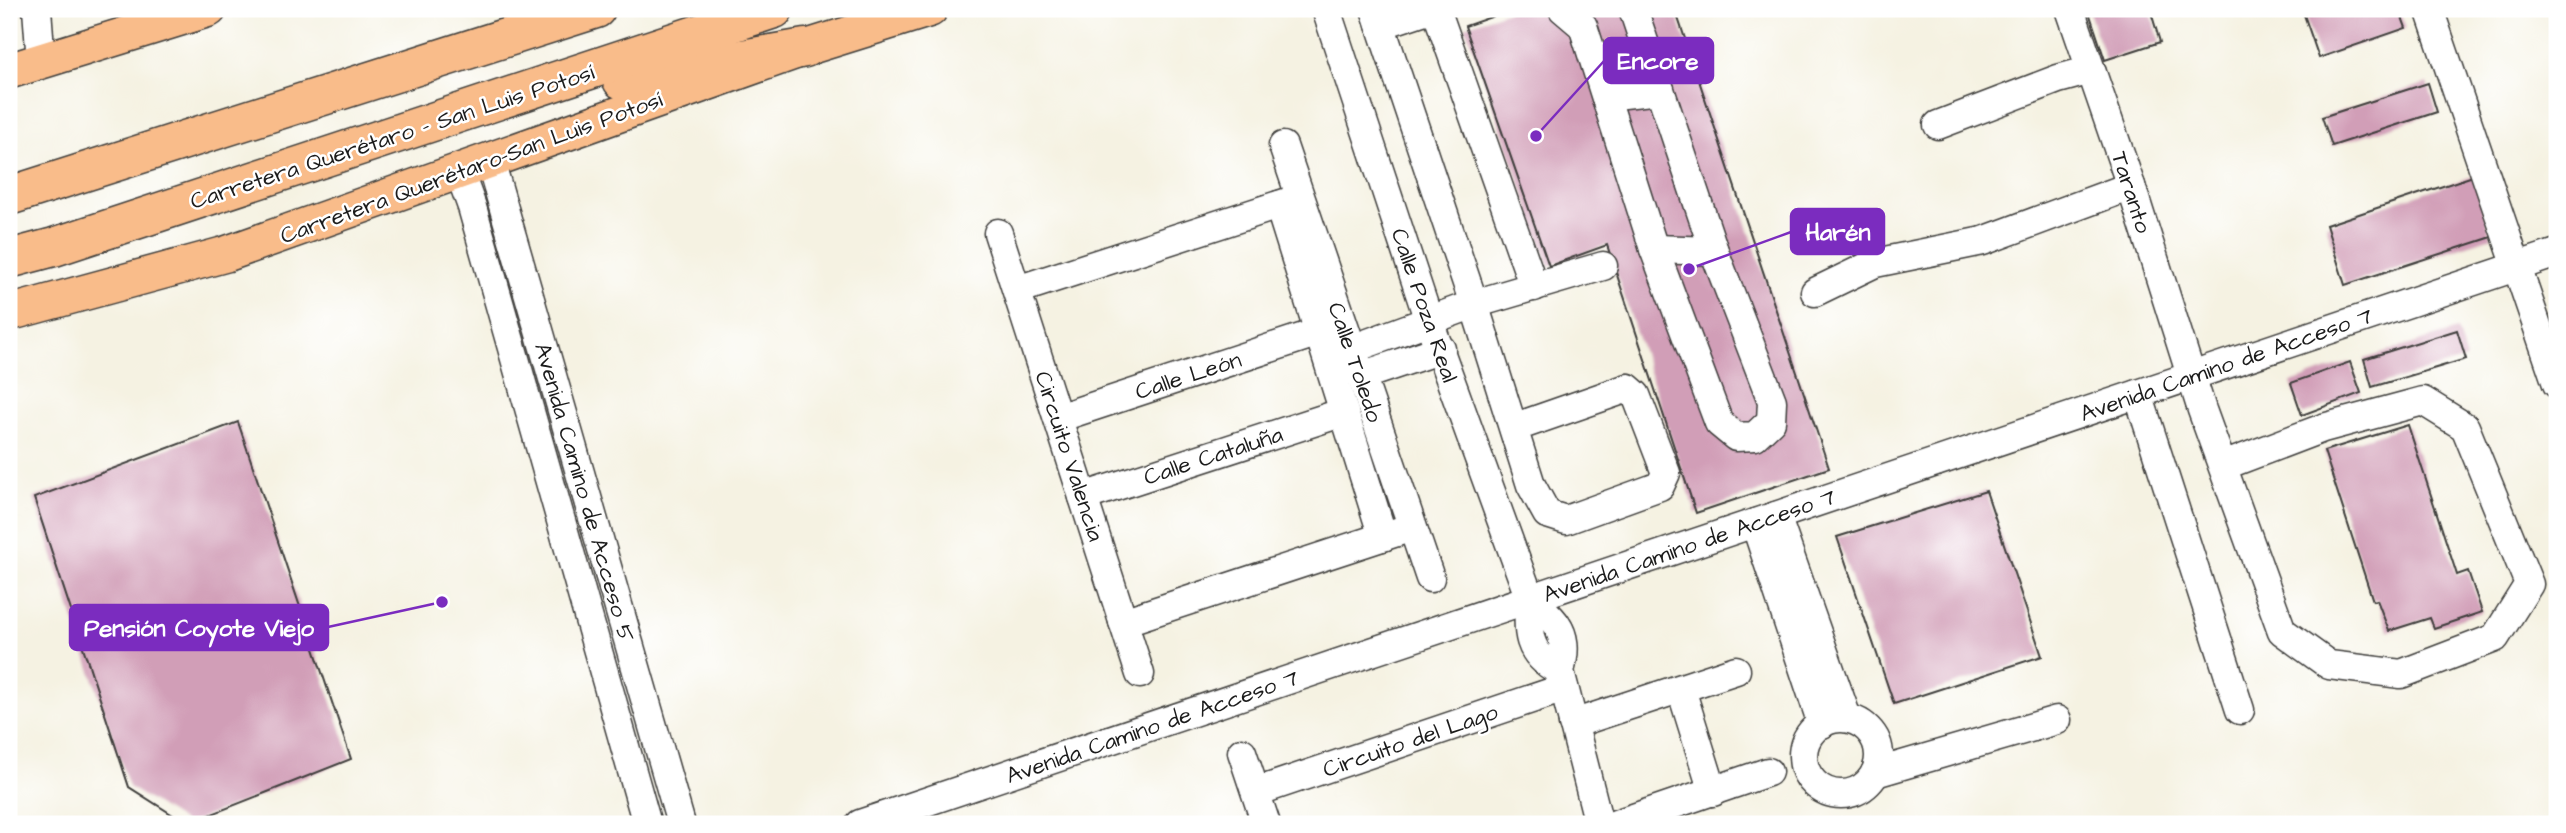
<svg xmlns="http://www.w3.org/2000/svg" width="2566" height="833" viewBox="0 0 2566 833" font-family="'Architects Daughter',sans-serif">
<rect width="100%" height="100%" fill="#fff"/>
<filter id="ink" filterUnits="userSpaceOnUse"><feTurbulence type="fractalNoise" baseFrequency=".0143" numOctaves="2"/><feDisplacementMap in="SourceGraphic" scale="14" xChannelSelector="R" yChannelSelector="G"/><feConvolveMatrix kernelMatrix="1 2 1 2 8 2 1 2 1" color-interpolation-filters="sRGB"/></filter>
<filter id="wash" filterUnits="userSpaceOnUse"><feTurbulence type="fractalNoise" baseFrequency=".00686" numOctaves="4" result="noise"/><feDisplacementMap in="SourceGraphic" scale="28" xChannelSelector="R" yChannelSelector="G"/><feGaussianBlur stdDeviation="1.57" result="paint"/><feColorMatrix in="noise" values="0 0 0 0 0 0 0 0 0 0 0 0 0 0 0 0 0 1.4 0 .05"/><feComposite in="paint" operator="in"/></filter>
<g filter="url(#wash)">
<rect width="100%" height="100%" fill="#f5f2e2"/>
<g id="blocks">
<g fill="#d19eb7">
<polygon points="1514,9 1675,9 1829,468 1696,513 1607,245 1549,266 1465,26"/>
<polygon points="2088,9 2150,9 2160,42 2105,60"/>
<polygon points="2302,9 2399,9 2406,28 2319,58"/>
<polygon points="2428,83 2437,112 2332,146 2322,117"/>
<polygon points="2473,176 2492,237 2345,285 2326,225"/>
<polygon points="2457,330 2466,359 2372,387 2364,359"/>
<polygon points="2350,362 2361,393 2302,415 2291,383"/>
<polygon points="238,422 351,759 187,824 129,787 34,498"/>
<polygon points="2408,425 2457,575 2468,571 2482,612 2434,628 2430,618 2389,631 2377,600 2373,601 2324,451"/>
<polygon points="1986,491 2042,656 1894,704 1837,537"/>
</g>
</g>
</g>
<g filter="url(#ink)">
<use href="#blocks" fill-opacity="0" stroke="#3d3c3a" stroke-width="2"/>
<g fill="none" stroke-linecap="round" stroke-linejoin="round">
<defs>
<g id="minor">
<polyline points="37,9 41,62"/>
<path d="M1326 9 1429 321 1530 599C1527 632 1526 654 1560 671"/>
<polyline points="1375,9 1474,304 1603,266"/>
<polyline points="1436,9 1534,287"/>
<polyline points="1563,9 1583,26 1654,249 1719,423 1736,437 1755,436 1771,421 1772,401 1714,251 1633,9"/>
<polyline points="2070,9 2131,186 2202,410 2282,631 2329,665 2401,674 2495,638 2529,584 2465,427 2423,401 2323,428 2223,466"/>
<polyline points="2429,9 2557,384"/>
<polyline points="1380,25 1428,9"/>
<polyline points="1606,96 1660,90"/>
<polyline points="1938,125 2058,79 2091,70"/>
<polyline points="1283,146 1430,578"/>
<polyline points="490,160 681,824"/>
<polyline points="459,171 472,207 647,824"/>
<polyline points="1279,205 1383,537"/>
<polyline points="998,233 1140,674"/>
<polyline points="1654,249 1714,251"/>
<polyline points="1017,290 1294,200"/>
<polyline points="1815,292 1875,263 1983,241 2131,186"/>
<polyline points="1352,349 1474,304 1531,485 1547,514 1566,520 1660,486 1666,473 1636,395 1628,388 1513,428"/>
<polyline points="1361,376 1441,349"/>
<polyline points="2138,394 2240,710"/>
<polyline points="1058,418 1319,332"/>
<polyline points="1083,497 1344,412"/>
<polyline points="1776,516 1847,718"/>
<polyline points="1755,523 1822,724"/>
<path d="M1530 599C1557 621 1571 634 1560 671L1599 824"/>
<polyline points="1123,622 1400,531"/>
<polyline points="1681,689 1713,792"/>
<circle cx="1841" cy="756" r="38"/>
<polyline points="1573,724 1736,670"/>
<polyline points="1242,752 1266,824"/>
<polyline points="1875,773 2057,720"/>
<polyline points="1256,792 1564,688"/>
<polyline points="860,824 2557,253"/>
<polyline points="1616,824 1768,772"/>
</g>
<g id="major">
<polyline points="9,71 209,9"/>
<polyline points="9,313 226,254 805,48 930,9"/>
</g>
<g id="highway">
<polyline points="622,80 805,48"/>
<polyline points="9,196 596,9"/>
<polyline points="9,259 54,247 774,9"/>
</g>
</defs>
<use href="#minor" stroke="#3d3c3a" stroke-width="31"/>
<use href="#major" stroke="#3d3c3a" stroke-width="38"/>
<use href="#highway" stroke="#3d3c3a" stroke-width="41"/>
<use href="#minor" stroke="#fff" stroke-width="28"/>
<use href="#major" stroke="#f9bc8a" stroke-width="35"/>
<use href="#highway" stroke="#f9bc8a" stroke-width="38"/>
</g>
</g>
<g text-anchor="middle" stroke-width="5" stroke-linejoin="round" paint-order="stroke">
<g font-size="23" fill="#1c1c1c" stroke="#fff">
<text transform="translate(392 136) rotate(-18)" y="8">Carretera Querétaro - San Luis Potosí</text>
<text transform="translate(471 167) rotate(-20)" y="8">Carretera Querétaro-San Luis Potosí</text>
<text transform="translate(2132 192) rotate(72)" y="8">Taranto</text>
<text transform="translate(1425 305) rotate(71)" y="8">Calle Poza Real</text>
<text transform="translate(1356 362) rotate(71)" y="8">Calle Toledo</text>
<text transform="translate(2226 364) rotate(-19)" y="8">Avenida Camino de Acceso 7</text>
<text transform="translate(1188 375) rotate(-18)" y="8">Calle León</text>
<text transform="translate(1213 455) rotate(-18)" y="8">Calle Cataluña</text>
<text transform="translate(1070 456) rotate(72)" y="8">Circuito Valencia</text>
<text transform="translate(585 492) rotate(74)" y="8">Avenida Camino de Acceso 5</text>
<text transform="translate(1689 545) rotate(-19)" y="8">Avenida Camino de Acceso 7</text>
<text transform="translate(1152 726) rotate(-19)" y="8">Avenida Camino de Acceso 7</text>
<text transform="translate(1410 740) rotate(-19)" y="8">Circuito del Lago</text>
</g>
</g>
<path fill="none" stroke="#7b2cbf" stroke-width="2.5" d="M1536 136L1604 61M1689 269L1791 232M442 602L328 627"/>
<g fill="#7b2cbf" stroke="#fff" stroke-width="2.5">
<circle cx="1536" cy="136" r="7"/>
<circle cx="1689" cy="269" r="7"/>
<circle cx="442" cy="602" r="7"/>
</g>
<g fill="#7b2cbf" stroke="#7b2cbf" stroke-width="2.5">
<rect x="1604" y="38" width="109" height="45" rx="7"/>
<rect x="1791" y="209" width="93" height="45" rx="7"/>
<rect x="70" y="605" width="258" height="45" rx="7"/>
</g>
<g font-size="24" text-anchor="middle" font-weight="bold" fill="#fff">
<text x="1658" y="69">Encore</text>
<text x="1838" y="240">Harén</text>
<text x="199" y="636">Pensión Coyote Viejo</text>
</g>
<rect width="2566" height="833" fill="none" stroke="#fff" stroke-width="35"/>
</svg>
